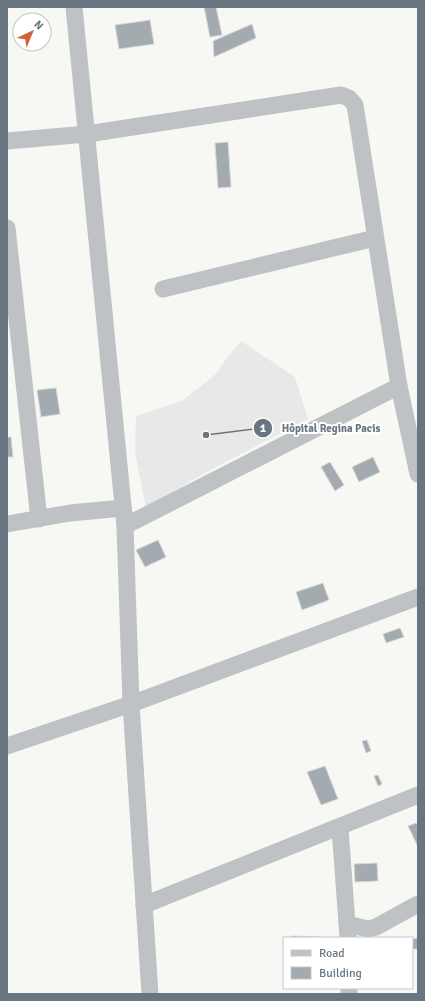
<svg xmlns="http://www.w3.org/2000/svg" width="425" height="1001" viewBox="0 0 425 1001" font-family="Signika,sans-serif">
<rect width="100%" height="100%" fill="#f7f7f4"/>
<polygon fill="#e7e8e7" points="241,341 295,377 308,419 199,476 146,509 135,452 136,416 182,401 216,374 226,359"/>
<g fill="#a4abb0" stroke="#d8d8d6">
<polygon points="204,7 216,7 222,35 210,37"/>
<polygon points="150,20 154,44 119,49 115,25"/>
<polygon points="252,24 256,38 214,57 213,41"/>
<polygon points="228,142 231,187 218,188 215,143"/>
<polygon points="56,388 60,414 41,417 37,390"/>
<polygon points="7,437 11,437 13,457 7,457"/>
<polygon points="373,457 380,472 359,482 352,467"/>
<polygon points="330,462 344,485 335,491 321,467"/>
<polygon points="158,540 166,557 145,567 136,550"/>
<polygon points="323,583 329,600 302,610 296,592"/>
<polygon points="400,628 404,637 386,643 383,634"/>
<polygon points="367,740 371,751 366,753 362,741"/>
<polygon points="325,766 338,799 321,805 307,772"/>
<polygon points="378,775 382,784 378,786 374,776"/>
<polygon points="416,823 418,826 418,847 408,826"/>
<polygon points="377,863 378,881 355,882 354,864"/>
<polygon points="291,936 321,937 321,938 291,938"/>
<polygon points="418,938 418,949 412,949 412,939"/>
</g>
<g fill="none" stroke-linecap="round" stroke-linejoin="round">
<g stroke="#bec2c5" stroke-width="17">
<polyline points="74,7 125,526 131,704 150,994"/>
<polyline points="7,141 87,134 341,95 349,98 355,105 399,386 418,474"/>
<polyline points="7,228 39,519"/>
<polyline points="163,289 375,238"/>
<polyline points="7,524 70,513 123,508"/>
<polyline points="125,526 399,386"/>
<polyline points="7,746 131,704 418,597"/>
<polyline points="340,828 348,938"/>
<polyline points="144,905 418,795"/>
<polyline points="347,924 368,929 376,927 418,904"/>
<polyline points="349,988 349,994"/>
</g>
</g>
<path fill="none" stroke="#697682" stroke-width="1.5" d="M206 435L263 428"/>
<g fill="#697682" stroke="#fff" stroke-width="1.5">
<circle cx="206" cy="435" r="4"/>
<circle cx="263" cy="428" r="10"/>
</g>
<g font-size="12" text-anchor="middle" font-weight="bold" fill="#fff">
<text x="263" y="432">1</text>
</g>
<g font-size="11" text-anchor="middle" font-weight="bold" fill="#697682" stroke="#fff" stroke-width="4" stroke-linejoin="round" paint-order="stroke">
<text x="331" y="432">Hôpital Regina Pacis</text>
</g>
<rect width="425" height="1001" fill="none" stroke="#697682" stroke-width="16"/>
<rect x="283" y="937" width="130" height="52" fill="#ffffff" stroke="#c3c8cd"/>
<rect x="291" y="950" width="20" height="6" fill="#bec2c5" stroke="#c3c8cd"/>
<text x="319" y="957" font-size="12" fill="#697682">Road</text>
<rect x="291" y="967" width="20" height="12" fill="#a4abb0" stroke="#c3c8cd"/>
<text x="319" y="977" font-size="12" fill="#697682">Building</text>
<g transform="translate(32 32) rotate(44)"><circle r="19" fill="#ffffff" stroke="#c3c8cd"/>
<path d="M0-3L7 15L0 10L-7 15Z" fill="#d0633b"/>
<text y="-6" font-size="11" font-weight="bold" text-anchor="middle" fill="#697682">N</text>
</g>
</svg>
